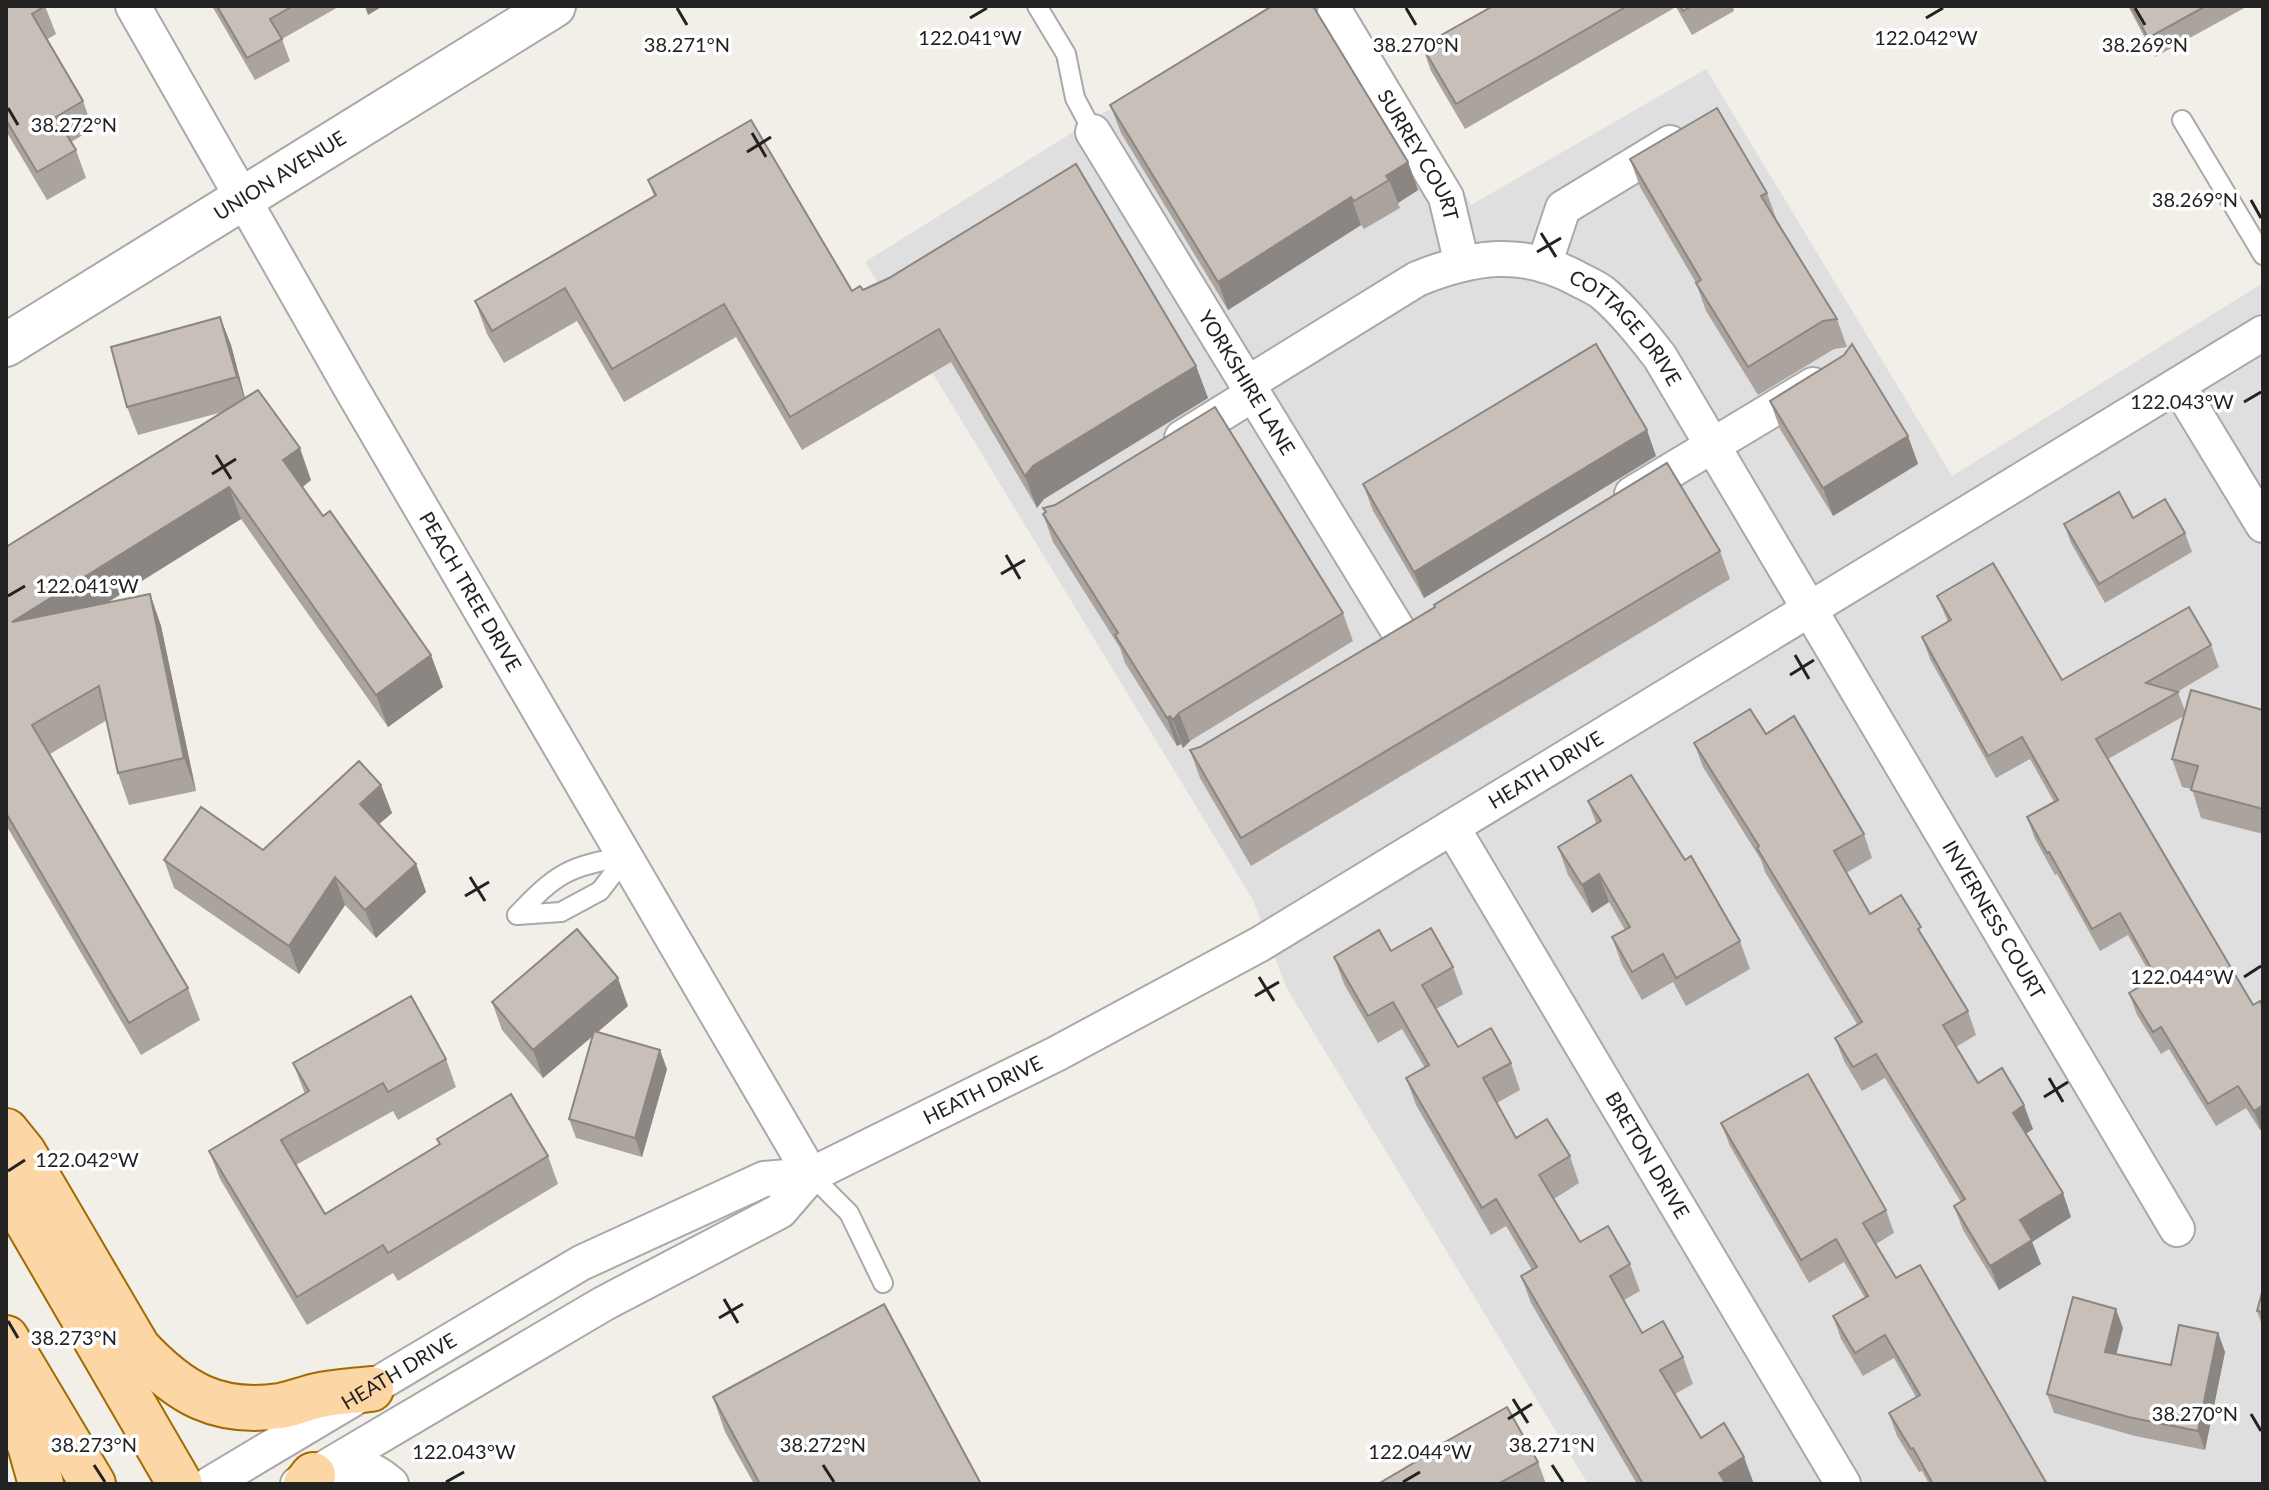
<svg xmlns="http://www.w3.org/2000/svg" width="2269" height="1490" viewBox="0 0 2269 1490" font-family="Lato,sans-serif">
<rect width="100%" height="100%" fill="#f2efe9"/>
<polygon fill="#e0dfdf" points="1275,6 1354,6 1471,205 1706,69 1952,476 2263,283 2263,1484 1588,1484 1286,987 1253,900 865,262"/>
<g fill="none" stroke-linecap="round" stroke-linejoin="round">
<defs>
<g id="service">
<polyline points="1037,6 1066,54 1075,98 1093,132"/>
<polyline points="2182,120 2263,255"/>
<polyline points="517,915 561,912 600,891 626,857"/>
<path d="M517 915C556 874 569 865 626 857"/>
<polyline points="811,1175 849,1213 883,1283"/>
</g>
<g id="minor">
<path id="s1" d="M133 6 351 388 811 1175"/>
<path id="s2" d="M1335 12 1446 197 1462 264"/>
<path id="s3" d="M1093 132 1401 635"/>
<polyline points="1544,265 1563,208 1670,143"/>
<path id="s4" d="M1247 384 1417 279C1473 256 1522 249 1576 278 1585 283 1595 287 1603 293 1625 312 1643 335 1660 357L2177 1229"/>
<polyline points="2178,385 2263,525"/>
<polyline points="1182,438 1253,394"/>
<polyline points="1632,494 1813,385"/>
<path id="s5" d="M1452 827 1843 1484"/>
<path d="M326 1472C357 1465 367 1463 391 1484"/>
<path id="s6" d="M210 1484 581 1263 764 1179 811 1175 1056 1054 1260 944 2263 333"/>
<polyline points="298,1484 603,1304 780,1211 811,1175"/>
</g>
<g id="tertiary">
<path id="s7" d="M6 345 554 6"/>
</g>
<g id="primary">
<path d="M6 1131 23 1152 138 1348C180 1393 217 1415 280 1406 292 1404 304 1399 316 1396 333 1392 353 1391 371 1389"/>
<polyline points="6,1185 180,1484"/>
<polyline points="6,1338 93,1484"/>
<polyline points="6,1393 30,1445 41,1484"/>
<polyline points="306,1484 313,1475"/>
</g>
</defs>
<use href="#service" stroke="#a9a9a9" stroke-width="22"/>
<use href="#minor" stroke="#a9a9a9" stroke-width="38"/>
<use href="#tertiary" stroke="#a9a9a9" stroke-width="46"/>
<use href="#primary" stroke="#a06b00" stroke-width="48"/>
<use href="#service" stroke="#fff" stroke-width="18"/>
<use href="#minor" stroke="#fff" stroke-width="34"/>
<use href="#tertiary" stroke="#fff" stroke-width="42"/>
<use href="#primary" stroke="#fcd6a4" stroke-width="44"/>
</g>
<g fill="#aba49e">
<polygon points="6,6 45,6 56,34 46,40 83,101 93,129 71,142 76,150 86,178 47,200 6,131"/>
<polygon points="212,6 340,6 282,39 290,61 255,80"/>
<polygon points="1493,6 1733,6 1734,11 1692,35 1676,7 1465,129 1431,71 1422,46"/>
<polygon points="2128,6 2248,6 2155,57"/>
<polygon points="1110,105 1408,162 1418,190 1398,203 1400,208 1364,229 1361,225 1228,310 1121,133"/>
<polygon points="1630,159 1767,193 1777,221 1837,319 1847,347 1834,349 1758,395 1706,311 1696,283 1640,187"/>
<polygon points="648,180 852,291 863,290 1196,366 1208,398 1044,499 1037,508 951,362 802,450 736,337 624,402 577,321 504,363 487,334 475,301 654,196"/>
<polygon points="220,317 231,345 245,399 311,480 303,487 443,687 388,727 241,519 107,603 150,594 161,626 196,791 129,805 118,773 107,720 50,754 188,988 200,1020 141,1055 6,825 6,547 226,411 138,435 127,407"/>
<polygon points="1770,401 1908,436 1918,464 1833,516 1780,429"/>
<polygon points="1656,456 1424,598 1373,511 1363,484"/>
<polygon points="1043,508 1343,613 1353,641 1190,741 1183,748 1181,744 1177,746 1125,663 1120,648 1053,542 1043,514 1045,512"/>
<polygon points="2064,524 2185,533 2192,552 2105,603 2071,543"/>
<polygon points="1720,551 1730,579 1251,866 1200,778 1190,750"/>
<polygon points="1937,596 2062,680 2211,645 2219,667 2177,692 2178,692 2185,711 2263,710 2263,834 2201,818 2192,789 2182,787 2172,759 2184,716 2108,759 2253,1005 2263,1006 2263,1132 2262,1133 2246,1108 2216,1126 2169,1049 2161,1054 2137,1015 2129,993 2153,979 2128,935 2100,951 2057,874 2055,875 2035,839 2027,817 2054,802 2030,759 1996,778 1930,659 1922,637 1948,622"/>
<polygon points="1766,734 1864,834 1872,858 1846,873 1870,914 1927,942 1968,1011 1976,1035 1956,1047 1978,1083 2033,1129 2026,1134 2063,1193 2071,1217 2032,1242 2041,1264 1999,1290 1963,1230 1954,1206 1961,1202 1885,1078 1862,1091 1844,1061 1835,1038 1857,1024 1765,872 1761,860 1703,767 1694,743"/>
<polygon points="381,785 392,813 379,824 416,864 426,892 376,938 345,905 299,974 174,888 164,860 263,850"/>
<polygon points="1588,801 1685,860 1740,941 1750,969 1686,1006 1673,982 1642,1000 1622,965 1612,937 1625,930 1609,902 1592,913 1568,875 1558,847 1596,823"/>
<polygon points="1334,957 1453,967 1463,994 1436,1009 1458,1047 1511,1063 1520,1090 1497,1103 1516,1138 1570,1156 1579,1183 1554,1199 1580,1242 1630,1264 1640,1291 1624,1300 1642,1333 1683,1357 1693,1384 1675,1394 1701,1438 1754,1484 1637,1484 1531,1303 1521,1276 1532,1270 1506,1226 1491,1235 1416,1105 1406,1078 1425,1068 1402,1029 1378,1043 1344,984"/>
<polygon points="492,1002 628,1006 598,1032 667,1069 642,1157 576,1138 569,1119 593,1036 543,1078 502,1030"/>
<polygon points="446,1059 456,1087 398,1120 393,1111 296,1165 325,1214 439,1145 437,1139 548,1156 558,1184 398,1281 393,1273 307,1325 220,1179 209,1151 305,1094 293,1063"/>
<polygon points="1721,1123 1886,1210 1894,1233 1876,1244 1896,1278 2047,1484 1929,1484 1922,1471 1919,1472 1897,1436 1889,1413 1916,1397 1894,1358 1863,1376 1841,1339 1833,1316 1865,1298 1844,1262 1809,1283 1730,1146"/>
<polygon points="2257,1311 2263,1312 2263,1328"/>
<polygon points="2123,1328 2116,1354 2171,1365 2218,1333 2225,1352 2205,1450 2135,1436 2054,1413 2047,1394"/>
<polygon points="713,1397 981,1484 754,1484 725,1432"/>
<polygon points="1538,1462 1546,1484 1378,1484"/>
</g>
<g fill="#8b8681">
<polygon points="365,6 383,6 368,15"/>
<polygon points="1408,162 1418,190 1398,203 1389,180 1386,176"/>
<polygon points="1351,197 1361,225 1228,310 1218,282"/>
<polygon points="220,317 231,345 247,405 237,377"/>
<polygon points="1196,366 1208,398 1044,499 1037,508 1025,476 1033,466"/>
<polygon points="1647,430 1656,456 1424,598 1414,572"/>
<polygon points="1908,436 1918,464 1833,516 1823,488"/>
<polygon points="300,448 311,480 295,492 283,460"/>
<polygon points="229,487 241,519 24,654 12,622"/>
<polygon points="150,594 161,626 196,791 184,758"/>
<polygon points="431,655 443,687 388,727 376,695"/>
<polygon points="1179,713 1190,741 1183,748 1173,720"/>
<polygon points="1170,716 1181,744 1177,746 1167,718"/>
<polygon points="381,785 392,813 370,832 360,804"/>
<polygon points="416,864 426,892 376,938 365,910"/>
<polygon points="1599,874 1609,902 1592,913 1582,885"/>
<polygon points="335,877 345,905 299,974 289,946"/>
<polygon points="618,978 628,1006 543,1078 533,1050"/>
<polygon points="660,1050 667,1069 642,1157 635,1138"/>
<polygon points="2024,1105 2033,1129 2021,1137 2013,1113"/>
<polygon points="2263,1105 2263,1132 2262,1133 2254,1111"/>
<polygon points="2063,1193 2071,1217 2032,1242 2041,1264 1999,1290 1990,1266 2020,1220"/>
<polygon points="2116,1309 2123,1328 2112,1371 2105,1352"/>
<polygon points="2218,1333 2225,1352 2205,1450 2198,1431"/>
<polygon points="1744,1457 1754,1484 1723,1484 1719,1473"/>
</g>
<g fill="#c7bfb8" stroke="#8b8681" stroke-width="2">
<polygon points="6,6 45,6 32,14 83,101 56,117 76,150 37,172 6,120"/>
<polygon points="217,6 293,6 270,19 282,39 247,58"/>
<polygon points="1272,6 1313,6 1408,162 1386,176 1389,180 1354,201 1351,197 1218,282 1110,105"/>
<polygon points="1493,6 1627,6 1456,104 1422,46"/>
<polygon points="1680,6 1692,6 1683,11"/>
<polygon points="2131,6 2206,6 2148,38"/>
<polygon points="1717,108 1767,193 1761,196 1837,319 1823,321 1748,367 1696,283 1701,280 1630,159"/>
<polygon points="751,120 852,291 860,286 863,290 889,278 1076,164 1196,366 1033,466 1025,476 939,329 790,417 724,304 612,369 565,288 492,331 475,301 656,195 648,180"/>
<polygon points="220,317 237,377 127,407 111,347"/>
<polygon points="1596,344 1647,430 1414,572 1363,484"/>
<polygon points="1852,344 1908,436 1823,488 1770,401 1844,355"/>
<polygon points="258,390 300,448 283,460 323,516 330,511 431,655 376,695 229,487 12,622 150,594 184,758 118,773 99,686 32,725 188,988 129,1023 6,813 6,547"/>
<polygon points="1215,407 1343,613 1179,713 1173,720 1170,716 1167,718 1115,635 1118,633 1043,514 1046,512 1043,508 1055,505"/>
<polygon points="1667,463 1720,551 1241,838 1190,750 1200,747 1435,607 1434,605"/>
<polygon points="2119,492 2133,518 2165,499 2185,533 2099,584 2064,524"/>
<polygon points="1993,563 2062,680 2189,607 2211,645 2146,683 2178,692 2096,739 2253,1005 2260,1001 2263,1006 2263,1105 2254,1111 2238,1086 2208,1104 2161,1027 2153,1032 2129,993 2156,977 2120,913 2092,929 2049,852 2047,853 2027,817 2058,800 2022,737 1988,756 1922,637 1951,620 1937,596"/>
<polygon points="2191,690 2263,710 2263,809 2191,790 2198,766 2172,759"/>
<polygon points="1750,709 1766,734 1794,716 1864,834 1834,851 1870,914 1901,895 1921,927 1918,929 1968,1011 1943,1025 1978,1083 2002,1068 2024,1105 2013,1113 2063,1193 2020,1220 2032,1240 1990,1266 1954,1206 1965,1199 1876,1054 1853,1067 1835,1038 1862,1022 1757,848 1759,846 1694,743"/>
<polygon points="359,761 381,785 360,804 416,864 365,910 335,877 289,946 164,860 201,807 263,850"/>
<polygon points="1631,775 1685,860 1691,856 1740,941 1676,978 1663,954 1632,972 1612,937 1630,927 1599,874 1582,885 1558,847 1601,821 1588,801"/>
<polygon points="1431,928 1453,967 1422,985 1458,1047 1491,1028 1511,1063 1483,1078 1516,1138 1547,1119 1570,1156 1539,1175 1580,1242 1608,1226 1630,1264 1610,1276 1642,1333 1663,1321 1683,1357 1660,1370 1701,1438 1724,1423 1744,1457 1719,1473 1726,1484 1643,1484 1521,1276 1537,1267 1496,1199 1482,1208 1406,1078 1429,1065 1393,1002 1368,1016 1334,957 1379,930 1391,951"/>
<polygon points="577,929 618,978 533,1050 492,1002"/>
<polygon points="411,996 446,1059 388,1092 383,1083 281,1140 325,1214 440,1144 437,1139 511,1094 548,1156 388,1253 383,1245 297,1297 209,1151 309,1091 293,1063"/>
<polygon points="594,1031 660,1050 635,1138 569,1119"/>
<polygon points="1808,1074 1886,1210 1863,1223 1896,1278 1920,1265 2047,1484 1933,1484 1913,1448 1911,1449 1889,1413 1920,1395 1885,1335 1855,1353 1833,1316 1868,1296 1836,1239 1801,1260 1721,1123"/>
<polygon points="2263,1289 2263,1312 2257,1311"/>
<polygon points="2073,1297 2116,1309 2105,1352 2171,1365 2179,1325 2218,1333 2198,1431 2128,1417 2047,1394"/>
<polygon points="884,1304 981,1484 760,1484 713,1397"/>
<polygon points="1507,1407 1538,1462 1498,1484 1378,1484 1427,1455 1426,1453"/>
</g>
<path fill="none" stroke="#222" stroke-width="3" d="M677 8 687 25M1406 8 1416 25M2135 8 2145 25M970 18 987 8M1926 18 1943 8M8 108 18 125M752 133 766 157M747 152 771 137M2251 200 2261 218M1541 233 1556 257M1537 252 1561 238M2244 402 2261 392M216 455 231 479M212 474 236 459M1006 555 1020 579M1001 574 1025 560M8 596 25 586M1795 655 1809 679M1790 675 1814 660M470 877 485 901M465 896 489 882M1259 977 1274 1001M2244 977 2261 966M1255 996 1279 982M2049 1078 2063 1102M2044 1097 2068 1082M8 1171 25 1160M724 1299 738 1323M719 1318 743 1304M8 1321 18 1338M1513 1399 1528 1423M2251 1414 2261 1431M1508 1419 1532 1404M94 1465 105 1482M823 1465 834 1482M1552 1465 1563 1482M446 1482 464 1472M1403 1482 1420 1472"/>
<g text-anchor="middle" stroke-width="7" stroke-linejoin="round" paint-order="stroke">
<g font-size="20" fill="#222" stroke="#fff">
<text dy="7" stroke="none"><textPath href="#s2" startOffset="166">SURREY COURT</textPath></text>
<text dy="7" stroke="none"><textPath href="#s7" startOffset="322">UNION AVENUE</textPath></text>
<text dy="7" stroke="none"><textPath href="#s4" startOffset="436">COTTAGE DRIVE</textPath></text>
<text dy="7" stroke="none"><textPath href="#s3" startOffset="294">YORKSHIRE LANE</textPath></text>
<text dy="7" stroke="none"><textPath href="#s1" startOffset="676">PEACH TREE DRIVE</textPath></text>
<text dy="7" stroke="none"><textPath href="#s6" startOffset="1520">HEATH DRIVE</textPath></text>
<text dy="7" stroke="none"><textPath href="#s4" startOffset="1136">INVERNESS COURT</textPath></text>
<text dy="7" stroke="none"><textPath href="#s6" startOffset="872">HEATH DRIVE</textPath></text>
<text dy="7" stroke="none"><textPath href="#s5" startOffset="382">BRETON DRIVE</textPath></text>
<text dy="7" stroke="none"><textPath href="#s6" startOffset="220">HEATH DRIVE</textPath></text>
</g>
</g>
<g font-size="20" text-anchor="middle" fill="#222" stroke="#fff" stroke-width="7" stroke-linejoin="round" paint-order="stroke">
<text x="970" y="45">122.041°W</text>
<text x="1926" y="45">122.042°W</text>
<text x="1416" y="52">38.270°N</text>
<text x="2145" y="52">38.269°N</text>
<text x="687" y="52">38.271°N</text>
<text x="74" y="132">38.272°N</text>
<text x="2195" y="207">38.269°N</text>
<text x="2182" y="409">122.043°W</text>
<text x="87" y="593">122.041°W</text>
<text x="2182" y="984">122.044°W</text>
<text x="87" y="1167">122.042°W</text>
<text x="74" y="1345">38.273°N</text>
<text x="2195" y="1421">38.270°N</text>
<text x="94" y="1452">38.273°N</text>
<text x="823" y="1452">38.272°N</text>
<text x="1552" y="1452">38.271°N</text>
<text x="464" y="1459">122.043°W</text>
<text x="1420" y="1459">122.044°W</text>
</g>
<rect width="2269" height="1490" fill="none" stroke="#222222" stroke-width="16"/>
</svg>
